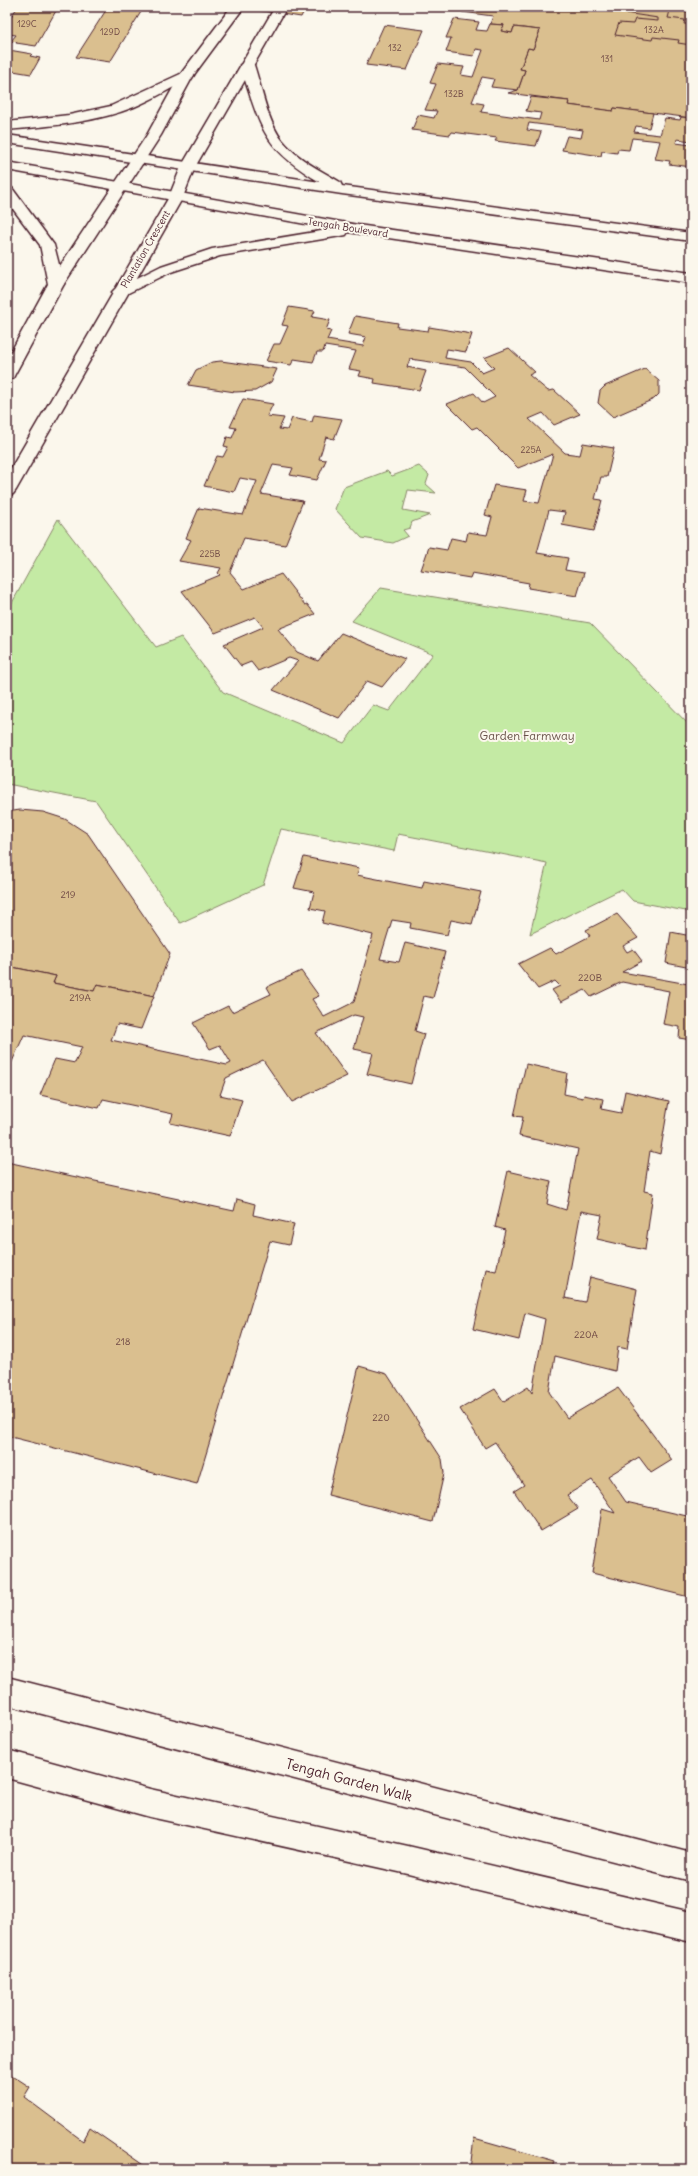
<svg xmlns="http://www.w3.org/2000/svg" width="698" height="2176" viewBox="0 0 698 2176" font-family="Delius,sans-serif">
<rect width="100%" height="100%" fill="#fbf7ec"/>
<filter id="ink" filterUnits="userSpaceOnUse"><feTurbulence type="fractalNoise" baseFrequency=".025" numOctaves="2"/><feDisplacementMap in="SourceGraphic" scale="8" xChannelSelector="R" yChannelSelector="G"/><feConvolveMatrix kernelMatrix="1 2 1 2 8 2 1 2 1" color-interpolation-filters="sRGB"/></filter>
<g filter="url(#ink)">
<g fill="#c4eaa4" stroke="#878468">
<polygon points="419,466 429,475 426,484 436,493 408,490 403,510 430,515 412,522 410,528 403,530 408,536 393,543 362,538 335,509 344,487 387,471 392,476"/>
<polygon points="58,519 156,647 181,637 223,692 344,743 373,705 389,711 433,654 352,621 381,588 590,623 691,727 691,912 633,901 622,889 530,934 547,863 398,834 394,851 281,829 263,885 180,923 96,801 7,784 7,612"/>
</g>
<g fill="#dabf8f" stroke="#4a1f2b">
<polygon points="14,7 61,7 60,9 57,9 36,46 16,43 17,42 11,41 16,35 8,34 7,35 7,22 17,8"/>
<polygon points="108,7 144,7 110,62 76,57"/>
<polygon points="237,7 306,7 301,17"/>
<polygon points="464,7 691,7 691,118 614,108 613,111 568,105 569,101 508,93 518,90 525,70 520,69 528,48 533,49 540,30 514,27 512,33 501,31 504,25 490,24 493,16 462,12"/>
<polygon points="644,7 671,7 668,18 685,20 684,24 691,24 691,45 678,43 679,40 653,37 652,40 615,35 619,23 633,24 635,19 658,21 658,18 625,13 627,8 643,10"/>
<polygon points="682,7 691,7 691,12 681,11"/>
<polygon points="454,19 479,22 476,30 487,31 490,24 504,25 501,31 512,33 514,27 540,30 533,49 528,48 520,69 525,70 518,90 491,87 494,79 482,77 472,102 484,104 481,112 539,120 541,113 526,111 531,97 569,101 568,105 613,111 614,108 653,113 649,128 636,126 634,132 660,135 665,118 680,120 681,117 691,118 691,141 677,139 676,143 691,145 691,167 669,164 670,161 655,159 660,141 632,138 629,150 618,149 617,153 602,151 601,156 562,150 567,136 581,138 583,130 529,123 527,130 541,132 536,146 495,141 497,138 452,132 450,135 412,130 418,115 434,118 437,111 425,110 436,84 430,83 438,64 464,67 461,75 473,77 483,50 476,49 474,56 446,52 451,38 446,38"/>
<polygon points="384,25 424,30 407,70 366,65"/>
<polygon points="7,48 11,48 9,50 32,54 30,56 40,58 31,74 7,70"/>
<polygon points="289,307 315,311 312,317 330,320 326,330 331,331 327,340 363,346 366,337 348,334 355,316 398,323 397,327 428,331 429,327 472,334 466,352 447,349 445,358 471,362 482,373 494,368 484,358 509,348 535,372 529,375 548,391 554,390 580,414 554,425 543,413 529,419 565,453 580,455 583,443 614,448 607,477 601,477 595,499 602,500 594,531 562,525 565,512 549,510 537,553 568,558 565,570 584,573 577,596 528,588 529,583 472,573 470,578 421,570 429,547 447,550 451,538 466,541 468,532 487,535 492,517 485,515 494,485 527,490 524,501 539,503 553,454 518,468 477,427 472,429 447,404 474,393 483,403 495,397 465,367 410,359 407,367 426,371 419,390 374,383 375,379 359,376 361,371 349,369 356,351 325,346 323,352 317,352 313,362 294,359 291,365 266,361 274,344 280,344 288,326 282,325"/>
<polygon points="221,361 277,369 271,382 255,391 235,392 188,385 196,370 212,362"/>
<polygon points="645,369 659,381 659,394 654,399 613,417 598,403 600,391 605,386"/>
<polygon points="243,399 273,404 267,416 284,418 279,429 287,430 292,418 312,422 314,415 342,419 334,439 326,437 319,459 326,460 317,480 290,475 293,468 273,465 261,494 303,501 285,545 244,538 230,572 244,589 281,574 305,605 307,604 315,614 278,629 297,652 318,661 341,633 405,659 382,687 367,681 339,718 273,690 298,661 289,658 258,671 251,662 241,666 224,644 263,627 255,617 215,633 182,591 220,575 218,573 221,568 179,561 191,540 186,538 199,508 243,515 257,481 240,478 234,492 204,486 217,456 223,457 228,447 224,446 227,437 232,438 236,428 230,427"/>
<polygon points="20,810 43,812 65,819 88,834 170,954 154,996 97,984 94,991 53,983 56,976 7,966 7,812"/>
<polygon points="304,857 359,868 357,875 422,888 424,881 481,892 472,924 451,920 447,935 410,928 411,923 392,920 380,959 399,962 405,943 445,952 433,998 424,996 415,1031 424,1034 411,1084 367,1074 373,1053 354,1049 363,1017 354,1015 316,1033 347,1076 292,1102 263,1060 226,1078 220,1095 242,1100 230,1136 170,1123 173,1114 103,1099 99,1108 40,1095 55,1059 75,1063 82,1047 24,1035 7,1073 9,1002 7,1002 7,966 56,976 53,983 94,991 97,984 154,996 141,1029 117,1024 111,1040 227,1065 231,1063 220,1045 210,1049 193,1023 228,1006 232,1012 271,994 267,987 301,971 319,996 312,999 324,1017 354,1002 373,935 322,923 325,911 310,908 314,892 294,888"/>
<polygon points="617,914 638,938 623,946 627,952 633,949 642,961 622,972 688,984 691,968 666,963 671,932 691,936 691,1040 679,1038 680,1027 663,1024 669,991 622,982 591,997 585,990 561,1002 552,990 560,986 555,981 538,989 518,964 550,948 556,954 590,936 586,930"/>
<polygon points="526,1064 567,1073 564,1094 583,1098 584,1095 603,1099 601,1109 621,1113 625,1091 669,1101 660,1154 650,1151 644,1191 653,1193 645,1250 597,1239 602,1215 581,1211 565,1298 585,1302 590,1277 637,1289 627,1349 618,1347 615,1371 555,1356 549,1392 567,1418 618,1388 672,1460 651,1473 639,1457 608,1476 626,1502 691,1517 689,1597 592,1573 602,1509 615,1513 592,1480 567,1495 578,1509 541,1531 514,1491 524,1485 495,1442 485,1448 460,1409 495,1389 504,1402 528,1387 532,1393 545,1319 525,1313 519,1340 473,1329 486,1269 496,1271 505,1230 495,1227 508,1171 551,1181 547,1204 566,1210 578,1149 519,1136 523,1117 514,1116"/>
<polygon points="7,1162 234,1211 237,1199 255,1204 253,1215 294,1224 289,1245 270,1241 197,1484 7,1436"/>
<polygon points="359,1366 387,1374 442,1459 444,1473 433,1522 328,1495"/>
<polygon points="7,2072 30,2087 24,2097 83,2141 90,2128 149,2169 7,2169"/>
<polygon points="474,2138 555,2161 553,2169 470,2169"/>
</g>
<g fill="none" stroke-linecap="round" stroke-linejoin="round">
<defs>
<g id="street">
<polygon points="231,7 244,7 193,76 161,135 64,284 15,374 13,378 7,379 7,359 48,284 147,135 180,75"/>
<polygon points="275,7 287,7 195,167 183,197 16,490 13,494 7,496 7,475 169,197 181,167"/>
<polygon points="7,1677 691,1853 691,1881 7,1705"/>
<polygon points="7,1750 150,1789 408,1846 691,1912 691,1942 408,1874 150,1817 7,1778"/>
</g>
<g id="secondary">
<path d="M247 61 254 65C262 89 267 120 282 140 297 159 320 170 340 182L342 186 691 233V241L342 194 7 143V135L320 182C261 147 261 127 240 65Z"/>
<path d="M187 71 194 75 192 78C172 87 154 99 134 107 94 123 50 126 7 130V122L69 115 111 106Z"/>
<polygon points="7,162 358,225 691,273 691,283 348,232 346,235 341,236 220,256 171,272 120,297 115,295 112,292 115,289 161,266 212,249 333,229 7,170"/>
<polygon points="7,187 12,188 54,245 64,284 61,287 51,287 48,284 40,245 7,201"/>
</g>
</defs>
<use href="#street" stroke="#4a1f2b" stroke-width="3"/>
<use href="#secondary" stroke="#4a1f2b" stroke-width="3"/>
<use href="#street" fill="#fbf7ec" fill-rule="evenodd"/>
<use href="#secondary" fill="#fbf7ec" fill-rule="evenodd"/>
</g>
</g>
<g text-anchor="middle" stroke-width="4" stroke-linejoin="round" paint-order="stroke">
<g font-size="9" fill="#6e4744">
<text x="27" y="27">129C</text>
<text x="654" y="33">132A</text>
<text x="110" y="35">129D</text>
<text x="395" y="51">132</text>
<text x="607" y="62">131</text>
<text x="454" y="97">132B</text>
<text x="531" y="453">225A</text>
<text x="210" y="557">225B</text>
</g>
<g font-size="10" fill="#4a1f2b" stroke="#fbf7ec">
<text transform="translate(348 227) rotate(9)" y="4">Tengah Boulevard</text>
<text transform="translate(145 249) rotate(-60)" y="4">Plantation Crescent</text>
</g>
<g font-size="10" fill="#6e4744">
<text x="68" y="898">219</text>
<text x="590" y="981">220B</text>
<text x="80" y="1001">219A</text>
<text x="586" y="1338">220A</text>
<text x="123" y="1345">218</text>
<text x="381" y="1421">220</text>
</g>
<g font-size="12" fill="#685249" stroke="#fbf7ec">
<text x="527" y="740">Garden Farmway</text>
</g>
<g font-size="14" fill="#4a1f2b" stroke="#fbf7ec">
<text transform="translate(349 1780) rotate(15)" y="5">Tengah Garden Walk</text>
</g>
</g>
<rect width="698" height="2176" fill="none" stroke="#fbf7ec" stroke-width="24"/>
<rect x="12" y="12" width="674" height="2152" fill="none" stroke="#4a1f2b" stroke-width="1.5" filter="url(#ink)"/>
</svg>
